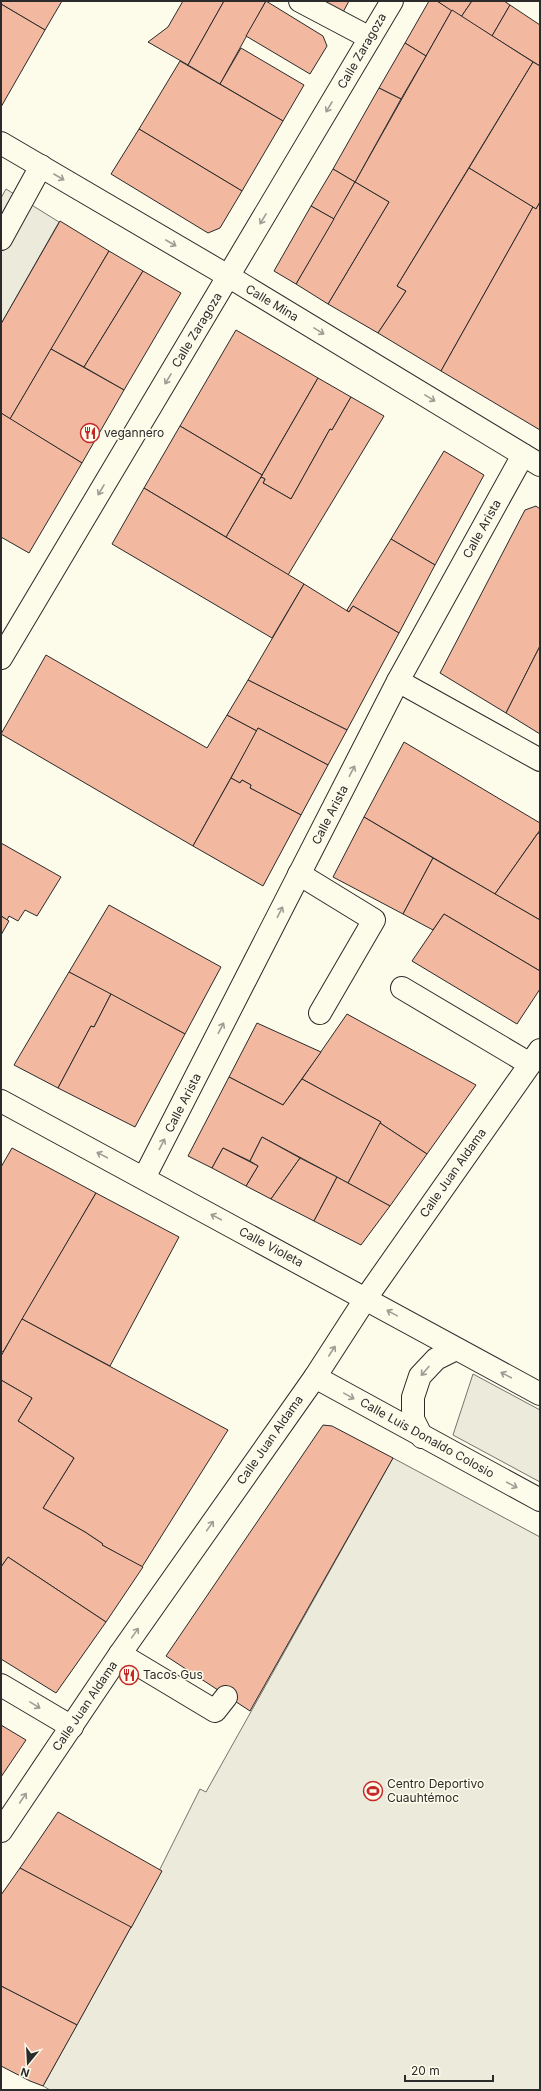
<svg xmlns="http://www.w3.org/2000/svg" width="541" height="2091" viewBox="0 0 541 2091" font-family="Inter,sans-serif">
<rect width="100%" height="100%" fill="#fdfbea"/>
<g fill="#ecebdb" stroke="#74746e">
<polygon points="6,189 59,222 1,324 1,198"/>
<polygon points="473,1374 540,1410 540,1482 453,1435"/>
<polygon points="393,1458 540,1537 540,2090 50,2090 43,2086 131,1927 200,1789 206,1792"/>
</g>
<g fill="#f2b8a0" stroke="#2b2b2b">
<polygon points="1,1 62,1 45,30 1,4"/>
<polygon points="183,1 224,1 188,65 148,42 168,27"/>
<polygon points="224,1 266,1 220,84 188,65"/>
<polygon points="266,1 323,36 327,46 310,74 246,36"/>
<polygon points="320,1 349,1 342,14"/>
<polygon points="429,1 437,1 452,10 426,56 405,43"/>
<polygon points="437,1 472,1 461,17"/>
<polygon points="472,1 504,1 510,5 492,36 461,17"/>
<polygon points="1,4 45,30 1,107"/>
<polygon points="510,5 540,25 540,66 492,36"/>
<polygon points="452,10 533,62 397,286 406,291 378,333 328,304 389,202 355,182"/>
<polygon points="405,43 426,56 401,99 379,88"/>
<polygon points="241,48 304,85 283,121 220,84"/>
<polygon points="180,61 283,121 242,191 139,129"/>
<polygon points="533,62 540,66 540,202 536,209 469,168"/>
<polygon points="379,88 401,99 355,182 333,169"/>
<polygon points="139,129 242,191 220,228 208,233 111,174"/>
<polygon points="469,168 533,207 441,371 378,333 406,291 397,286"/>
<polygon points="333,169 355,182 334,219 311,206"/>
<polygon points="355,182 389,202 328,304 296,284"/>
<polygon points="540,202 540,430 441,371 533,207 536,209"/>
<polygon points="311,206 334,219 296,284 274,271"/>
<polygon points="60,221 109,251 10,419 1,413 1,324"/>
<polygon points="109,251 143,271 84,367 51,349"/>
<polygon points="143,271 181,293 124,390 84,367"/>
<polygon points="236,330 318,378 262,475 180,426"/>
<polygon points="51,349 124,390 82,463 10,419"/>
<polygon points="318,378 351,397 332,430 330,429 291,499 263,483 265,479 261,477"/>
<polygon points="351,397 384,416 288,575 226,537 261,477 265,479 263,483 291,499 330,429 332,430"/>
<polygon points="1,413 82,463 29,553 1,537"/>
<polygon points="180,426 262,475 226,537 144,488"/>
<polygon points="444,451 484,475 435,565 391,539"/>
<polygon points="144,488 304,584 272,638 112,544"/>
<polygon points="536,506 540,509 540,646 506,713 440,673 525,510"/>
<polygon points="391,539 435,565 399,633 353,606 349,612 347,610"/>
<polygon points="304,584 349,612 353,606 399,633 347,730 248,680"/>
<polygon points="540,646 540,734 506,713"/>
<polygon points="46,655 207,748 227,715 257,731 193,846 1,734"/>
<polygon points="248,680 347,730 328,765 258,728 257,731 227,715"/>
<polygon points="258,728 328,765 301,815 250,788 251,785 242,780 240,783 231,778"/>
<polygon points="404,742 540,823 540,830 495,894 364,817"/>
<polygon points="231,778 240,783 242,780 251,785 250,788 301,815 263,886 193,846"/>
<polygon points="364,817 433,858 403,914 333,877"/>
<polygon points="538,833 540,834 540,920 495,894"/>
<polygon points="1,843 61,877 37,916 25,910 18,921 9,916 7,920 1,916"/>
<polygon points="433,858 540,920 540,971 444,914 433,930 403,914"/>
<polygon points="109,905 221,967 185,1034 69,972"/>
<polygon points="444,914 540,971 540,989 517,1024 412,961"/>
<polygon points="1,916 9,921 1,935"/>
<polygon points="69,972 111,994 94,1027 91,1026 58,1088 14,1065"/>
<polygon points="111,994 185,1034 135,1127 58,1088 91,1026 94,1027"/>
<polygon points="347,1014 476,1085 427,1154 380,1123 381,1122 302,1079"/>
<polygon points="257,1023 321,1052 283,1105 229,1077"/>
<polygon points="229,1077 283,1105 302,1079 381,1122 348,1183 262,1137 250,1161 223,1148 212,1168 188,1156"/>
<polygon points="380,1123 427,1154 390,1206 348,1183"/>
<polygon points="262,1137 300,1158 271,1199 246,1186 258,1166 250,1161"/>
<polygon points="12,1148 96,1193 3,1352 1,1351 1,1167"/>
<polygon points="223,1148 258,1166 246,1186 212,1168"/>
<polygon points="300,1158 337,1177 314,1221 271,1199"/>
<polygon points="337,1177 390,1206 361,1245 314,1221"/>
<polygon points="96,1193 179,1237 110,1366 22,1319"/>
<polygon points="22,1319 228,1430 142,1567 102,1545 103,1544 85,1532 43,1508 74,1458 18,1421 32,1398 1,1380 1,1356"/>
<polygon points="1,1380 32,1398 18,1421 74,1458 43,1508 85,1532 103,1544 102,1545 143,1567 106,1622 8,1557 1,1567"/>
<polygon points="323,1425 332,1426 393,1458 250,1711 166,1656"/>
<polygon points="8,1557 106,1622 56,1693 1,1659 1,1567"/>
<polygon points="1,1725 26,1740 1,1777"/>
<polygon points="58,1812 162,1871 131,1928 20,1868"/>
<polygon points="20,1868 131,1927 77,2025 1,1986 1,1895"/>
<polygon points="1,1986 77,2025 43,2086 30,2081 1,2066"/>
</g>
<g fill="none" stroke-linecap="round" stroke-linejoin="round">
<defs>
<g id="minor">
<polyline points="300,1 370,38"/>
<polyline points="1,143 228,276 540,465"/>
<polyline points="1,239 41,166"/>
<polyline points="1,658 392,1"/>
<polyline points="398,681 540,760"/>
<polyline points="299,874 374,920 320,1013"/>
<polyline points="402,988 530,1064"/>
<polyline points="1,1101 540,1394"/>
<polyline points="144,1178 398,681 523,455"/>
<polyline points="315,1377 540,1500"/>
<polyline points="422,1437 413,1419 413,1397 420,1376 436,1359 456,1349"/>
<polyline points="120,1654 215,1711 226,1697"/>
<polyline points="1,1685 72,1727"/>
<polyline points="1,1831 120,1654 315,1377 366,1298 540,1050"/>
</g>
</defs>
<use href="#minor" stroke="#2b2b2b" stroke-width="24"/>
<use href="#minor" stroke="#fdfbea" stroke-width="22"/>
</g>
<defs><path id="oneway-shaft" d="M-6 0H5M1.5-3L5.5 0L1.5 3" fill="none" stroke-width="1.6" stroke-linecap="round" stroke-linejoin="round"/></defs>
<g stroke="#9e9d94">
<use href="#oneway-shaft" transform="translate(329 107) rotate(121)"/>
<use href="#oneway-shaft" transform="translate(59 177) rotate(30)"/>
<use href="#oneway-shaft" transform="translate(263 219) rotate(121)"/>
<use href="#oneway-shaft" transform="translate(171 243) rotate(30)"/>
<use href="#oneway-shaft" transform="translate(319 331) rotate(31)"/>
<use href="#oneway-shaft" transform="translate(168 379) rotate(121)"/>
<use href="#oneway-shaft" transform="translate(430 398) rotate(31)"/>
<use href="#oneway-shaft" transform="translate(101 490) rotate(121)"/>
<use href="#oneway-shaft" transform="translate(352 771) rotate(-63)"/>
<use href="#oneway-shaft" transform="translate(280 912) rotate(-63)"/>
<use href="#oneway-shaft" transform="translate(221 1028) rotate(-63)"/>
<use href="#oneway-shaft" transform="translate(162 1144) rotate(-63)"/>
<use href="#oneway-shaft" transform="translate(102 1155) rotate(-152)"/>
<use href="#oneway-shaft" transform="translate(216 1217) rotate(-152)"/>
<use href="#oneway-shaft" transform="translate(392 1313) rotate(-151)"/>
<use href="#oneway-shaft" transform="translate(332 1351) rotate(-57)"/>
<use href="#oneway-shaft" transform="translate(425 1371) rotate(131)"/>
<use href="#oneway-shaft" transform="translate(506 1375) rotate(-152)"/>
<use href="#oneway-shaft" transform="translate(349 1396) rotate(29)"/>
<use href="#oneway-shaft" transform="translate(512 1485) rotate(28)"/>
<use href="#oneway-shaft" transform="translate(210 1526) rotate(-55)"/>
<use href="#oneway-shaft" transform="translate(135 1633) rotate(-55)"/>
<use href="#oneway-shaft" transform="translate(35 1705) rotate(31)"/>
<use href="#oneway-shaft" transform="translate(23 1798) rotate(-56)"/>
</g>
<defs>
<symbol id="restaurant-ring" viewBox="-11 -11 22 22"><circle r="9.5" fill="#fdfbea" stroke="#c62828" stroke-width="1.5"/><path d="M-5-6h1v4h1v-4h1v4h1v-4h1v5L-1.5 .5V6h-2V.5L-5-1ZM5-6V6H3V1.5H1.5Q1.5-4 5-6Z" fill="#c62828"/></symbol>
<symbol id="stadium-ring" viewBox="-11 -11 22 22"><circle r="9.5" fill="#fdfbea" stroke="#c62828" stroke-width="1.5"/><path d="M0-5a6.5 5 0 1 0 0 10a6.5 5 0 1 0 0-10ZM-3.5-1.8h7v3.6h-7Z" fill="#c62828"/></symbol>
</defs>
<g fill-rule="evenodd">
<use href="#restaurant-ring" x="79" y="422" width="22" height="22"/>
<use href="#restaurant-ring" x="118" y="1664" width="22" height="22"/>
<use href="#stadium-ring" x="362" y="1780" width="22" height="22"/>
</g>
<g text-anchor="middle" stroke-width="3" stroke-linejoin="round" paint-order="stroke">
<g font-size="12" fill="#2b2b2b" stroke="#fdfbea">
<text transform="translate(362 51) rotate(-60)" y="4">Calle Zaragoza</text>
<text transform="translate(272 303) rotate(31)" y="4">Calle Mina</text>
<text transform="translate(197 330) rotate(-59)" y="4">Calle Zaragoza</text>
<text transform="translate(482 529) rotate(-61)" y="4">Calle Arista</text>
<text transform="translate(330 815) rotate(-63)" y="4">Calle Arista</text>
<text transform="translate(183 1103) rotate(-63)" y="4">Calle Arista</text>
<text transform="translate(453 1173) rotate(-55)" y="4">Calle Juan Aldama</text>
<text transform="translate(271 1247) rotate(28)" y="4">Calle Violeta</text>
<text transform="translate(427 1438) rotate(29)" y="4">Calle Luis Donaldo Colosio</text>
<text transform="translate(270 1440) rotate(-55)" y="4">Calle Juan Aldama</text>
<text transform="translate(85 1706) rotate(-56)" y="4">Calle Juan Aldama</text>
</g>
<g font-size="12" fill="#2b2b2b" stroke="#fdfbea" text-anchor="start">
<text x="104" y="437">vegannero</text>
<text x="143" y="1679">Tacos Gus</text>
<text x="387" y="1788">Centro Deportivo<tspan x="387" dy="14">Cuauhtémoc</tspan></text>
</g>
</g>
<rect width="541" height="2091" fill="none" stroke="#2b2b2b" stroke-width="4"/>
<g transform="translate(28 2063) rotate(198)" stroke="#fdfbea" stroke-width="3" paint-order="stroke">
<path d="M0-3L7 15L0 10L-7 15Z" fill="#2b2b2b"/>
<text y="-6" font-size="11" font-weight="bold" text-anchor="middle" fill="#2b2b2b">N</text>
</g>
<path d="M405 2075v6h88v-6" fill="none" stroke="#2b2b2b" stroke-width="2"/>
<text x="411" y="2075" font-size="12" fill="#2b2b2b" stroke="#fdfbea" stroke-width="3" paint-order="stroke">20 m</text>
</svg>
